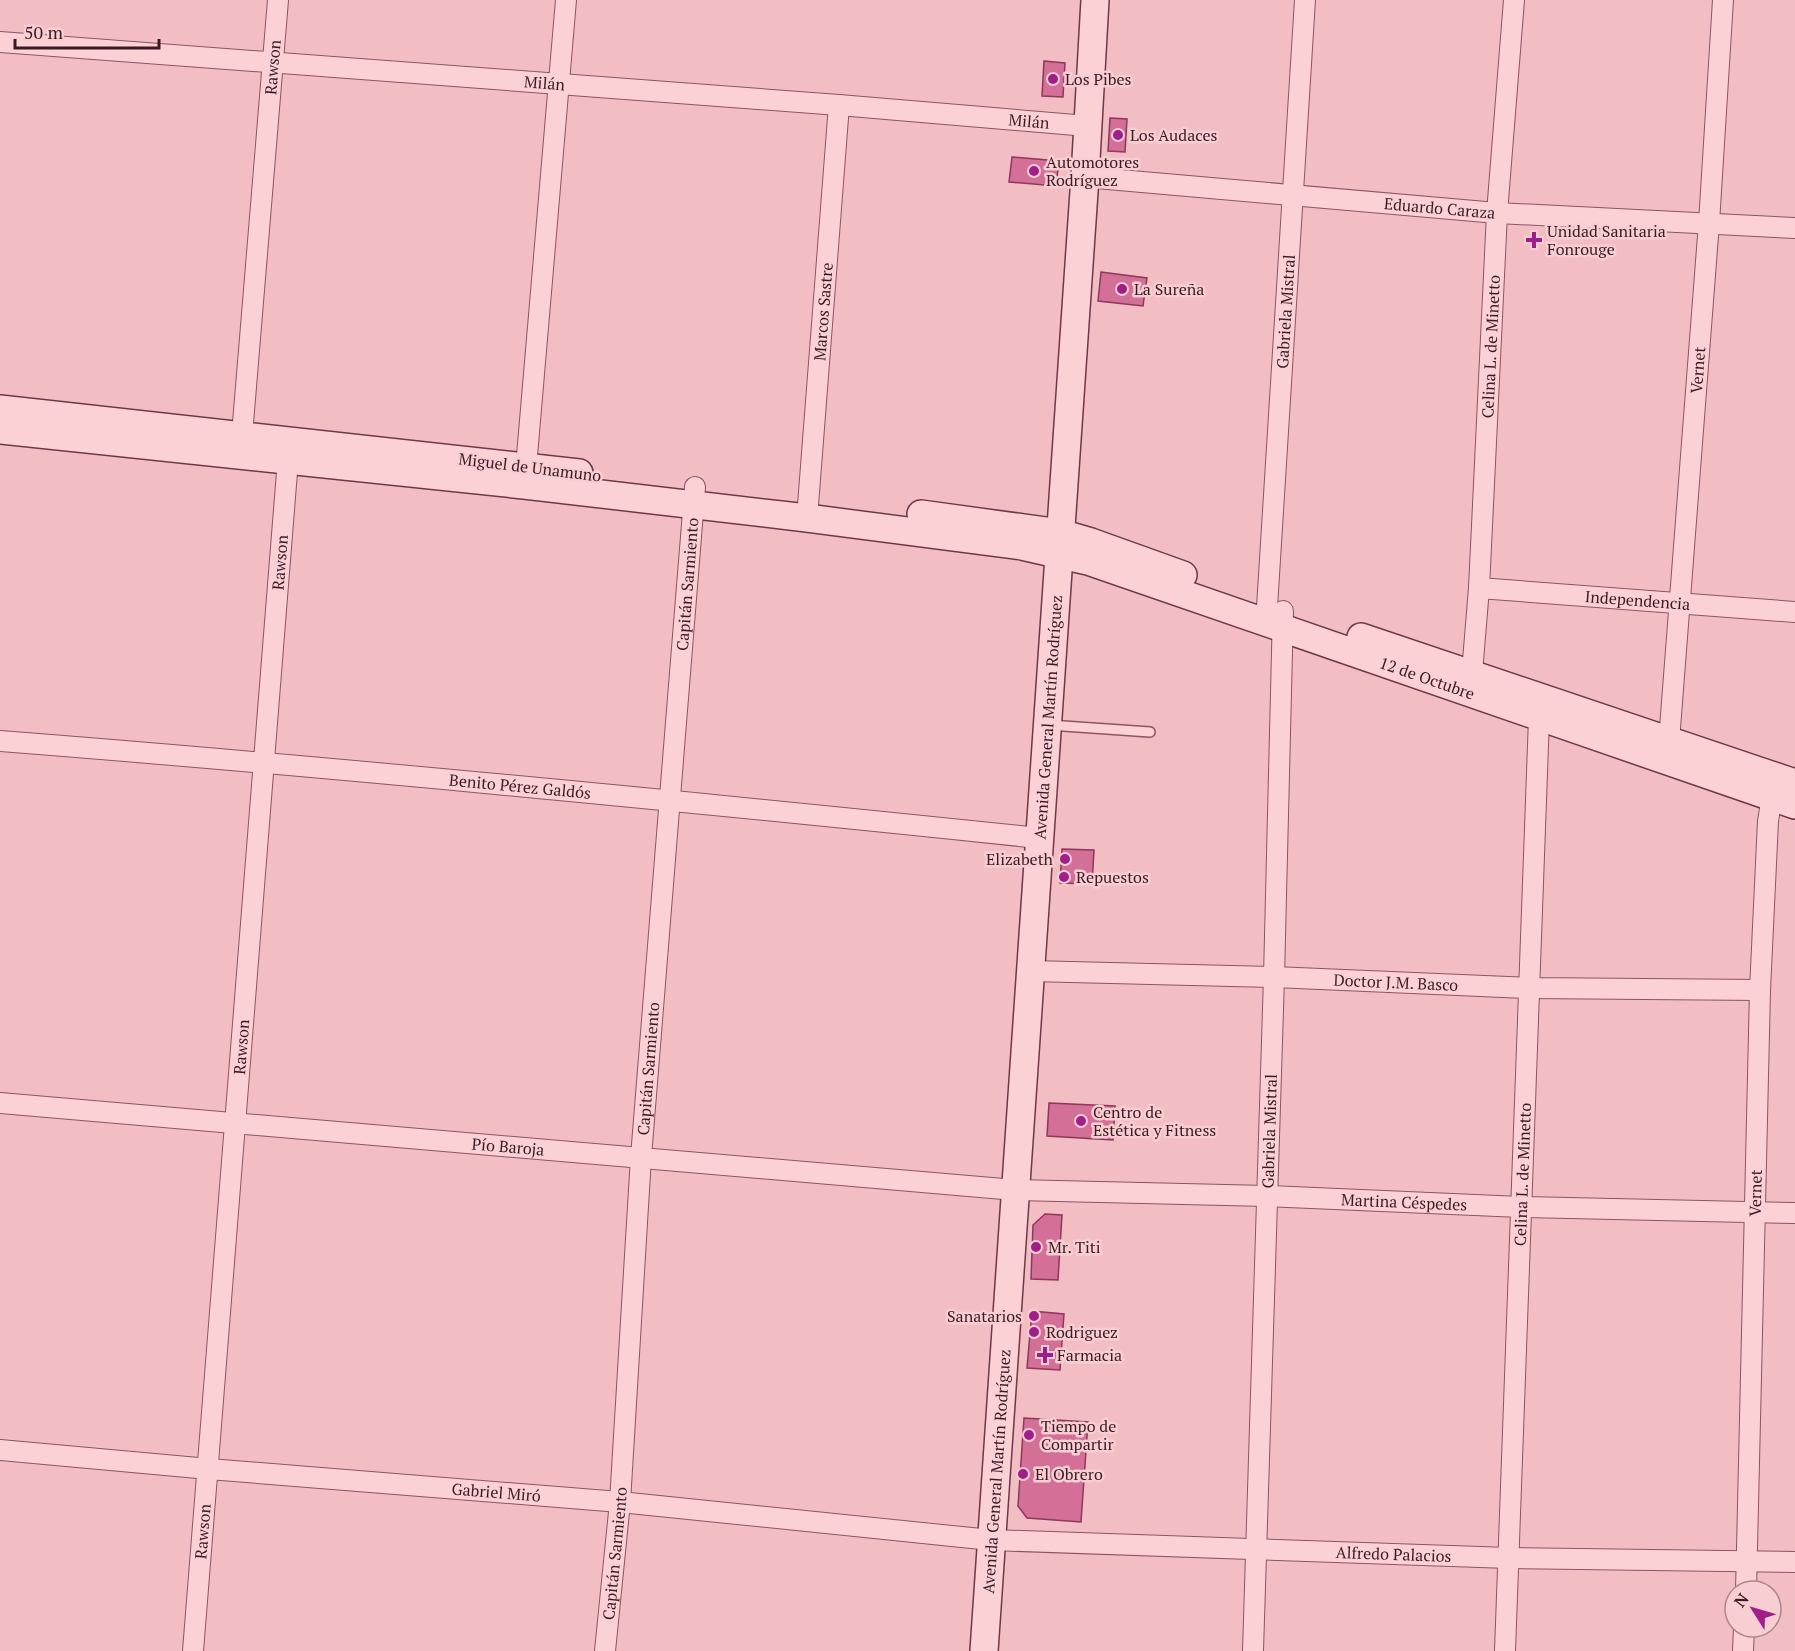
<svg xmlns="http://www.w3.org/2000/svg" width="1795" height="1651" viewBox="0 0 1795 1651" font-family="'PT Serif',serif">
<rect width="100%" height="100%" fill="#f2bdc3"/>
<g fill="#d46f97" stroke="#8e385c" stroke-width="1.5">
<polygon points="1044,61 1065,63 1063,97 1042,96"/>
<polygon points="1110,118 1127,119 1125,152 1108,151"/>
<polygon points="1012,157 1059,161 1056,186 1009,182"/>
<polygon points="1101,272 1147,278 1143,306 1098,301"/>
<polygon points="1062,849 1094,850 1092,884 1060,883"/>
<polygon points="1049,1103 1115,1106 1113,1140 1047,1136"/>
<polygon points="1045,1214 1062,1215 1058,1280 1031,1279 1033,1225"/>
<polygon points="1032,1311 1064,1314 1060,1370 1027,1368"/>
<polygon points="1024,1418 1088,1422 1081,1522 1027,1518 1018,1506"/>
</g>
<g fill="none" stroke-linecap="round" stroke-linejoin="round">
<defs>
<polyline id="lane" points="1049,725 1150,732"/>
<g id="street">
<path id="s1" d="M0 42 839 105 1087 126"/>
<path id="s2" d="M1085 177 1497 213 1795 228"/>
<path id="s3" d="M241 447 278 0"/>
<polyline points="525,479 566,0"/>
<path id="s4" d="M807 518 839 105"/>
<path id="s5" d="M1479 588 1795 612"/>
<path id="s6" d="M1266 623 1305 0"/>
<path id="s7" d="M1465 684 1472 673 1479 588 1497 213 1514 0"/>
<path id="s8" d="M0 741C347 768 693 802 1039 838"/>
<path id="s9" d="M1669 741 1709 223 1723 0"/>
<path id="s10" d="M1030 971 1274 977 1529 988 1760 990"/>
<path id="s11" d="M0 1103 1015 1190 1267 1196 1521 1207 1795 1213"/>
<path id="s12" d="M0 1450 209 1469 620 1502 991 1540 1509 1558 1795 1562"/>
<path id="s13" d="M1746 1591 1760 990 1768 821 1772 797"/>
<path id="s14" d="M193 1651 289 447"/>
<path id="s15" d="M605 1651 620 1502 641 1157 695 487"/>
<path id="s16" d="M1253 1651 1274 977 1283 611"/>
<path id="s17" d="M1505 1651 1539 718 1544 704"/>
<polyline points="1743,1651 1744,1627"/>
</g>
<g id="secondary">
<polyline points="0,409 579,473"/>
<path id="s18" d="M0 430 524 485 807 518 1022 546 1088 561 1795 805"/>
<polyline points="921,514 1060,533 1091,542 1183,575"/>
<polyline points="1361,637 1795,783"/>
<path id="s19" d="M984 1651 1085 177 1095 0"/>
</g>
</defs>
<use href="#lane" stroke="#8c5464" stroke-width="12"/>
<use href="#street" stroke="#8c5464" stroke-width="22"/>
<use href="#secondary" stroke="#6e3849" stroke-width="30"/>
<use href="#lane" stroke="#fcd1d6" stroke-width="9"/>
<use href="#street" stroke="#fcd1d6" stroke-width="20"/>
<use href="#secondary" stroke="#fcd1d6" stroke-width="27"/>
</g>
<g fill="#a11e8a" stroke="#f9ced2" stroke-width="2">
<circle cx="1053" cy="79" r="6"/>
<circle cx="1118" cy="135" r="6"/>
<circle cx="1034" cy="171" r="6"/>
<path d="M1531 231h6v6h6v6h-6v6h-6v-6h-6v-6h6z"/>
<circle cx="1122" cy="289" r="6"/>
<circle cx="1065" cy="859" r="6"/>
<circle cx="1064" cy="877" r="6"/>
<circle cx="1081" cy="1121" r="6"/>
<circle cx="1036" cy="1247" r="6"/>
<circle cx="1034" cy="1316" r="6"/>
<circle cx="1034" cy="1332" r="6"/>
<path d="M1042 1346h6v6h6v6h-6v6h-6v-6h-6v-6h6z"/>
<circle cx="1029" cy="1435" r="6"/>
<circle cx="1023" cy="1474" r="6"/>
</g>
<g text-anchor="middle" stroke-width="5" stroke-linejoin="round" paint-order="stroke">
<g font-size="16" fill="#3a1b25" stroke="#f9ced2">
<text dy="6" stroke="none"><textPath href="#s3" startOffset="381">Rawson</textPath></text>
<text dy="6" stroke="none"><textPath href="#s1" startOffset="546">Milán</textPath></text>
<text dy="6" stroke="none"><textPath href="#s1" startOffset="1032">Milán</textPath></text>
<text dy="6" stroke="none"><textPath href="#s2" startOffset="356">Eduardo Caraza</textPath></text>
<text dy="6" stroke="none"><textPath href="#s4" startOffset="207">Marcos Sastre</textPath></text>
<text dy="6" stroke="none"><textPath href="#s6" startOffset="312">Gabriela Mistral</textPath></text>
<text dy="6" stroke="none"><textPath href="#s7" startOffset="340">Celina L. de Minetto</textPath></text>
<text dy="6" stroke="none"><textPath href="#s9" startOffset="372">Vernet</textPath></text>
<text transform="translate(530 467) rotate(7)" y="6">Miguel de Unamuno</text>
<text dy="6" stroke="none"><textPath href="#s14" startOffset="1092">Rawson</textPath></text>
<text dy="6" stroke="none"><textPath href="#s15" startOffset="1070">Capitán Sarmiento</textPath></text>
<text dy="6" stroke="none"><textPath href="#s5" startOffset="159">Independencia</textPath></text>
<text dy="6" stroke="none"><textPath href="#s18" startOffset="1455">12 de Octubre</textPath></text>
<text dy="6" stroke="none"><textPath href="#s19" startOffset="936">Avenida General Martín Rodríguez</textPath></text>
<text dy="6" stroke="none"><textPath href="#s8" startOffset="522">Benito Pérez Galdós</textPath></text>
<text dy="6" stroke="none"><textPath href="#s10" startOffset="366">Doctor J.M. Basco</textPath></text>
<text dy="6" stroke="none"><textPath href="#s14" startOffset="606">Rawson</textPath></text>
<text dy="6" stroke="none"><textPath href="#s15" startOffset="584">Capitán Sarmiento</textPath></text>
<text dy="6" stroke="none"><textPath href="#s16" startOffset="520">Gabriela Mistral</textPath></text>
<text dy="6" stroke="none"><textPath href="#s11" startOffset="510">Pío Baroja</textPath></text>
<text dy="6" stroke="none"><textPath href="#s17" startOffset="477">Celina L. de Minetto</textPath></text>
<text dy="6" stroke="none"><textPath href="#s13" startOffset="398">Vernet</textPath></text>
<text dy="6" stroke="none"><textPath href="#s11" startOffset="1408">Martina Céspedes</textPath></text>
<text dy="6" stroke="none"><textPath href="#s19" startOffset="180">Avenida General Martín Rodríguez</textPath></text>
<text dy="6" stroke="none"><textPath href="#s12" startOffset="498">Gabriel Miró</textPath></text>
<text dy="6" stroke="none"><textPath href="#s14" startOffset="120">Rawson</textPath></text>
<text dy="6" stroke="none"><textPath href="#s15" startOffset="98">Capitán Sarmiento</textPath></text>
<text dy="6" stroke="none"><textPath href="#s12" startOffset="1398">Alfredo Palacios</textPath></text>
</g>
<g font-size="16" fill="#3a1b25" stroke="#f9ced2" text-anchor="start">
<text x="1065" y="85">Los Pibes</text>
<text x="1130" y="141">Los Audaces</text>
<text x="1046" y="168">Automotores<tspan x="1046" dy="18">Rodríguez</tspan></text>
<text x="1547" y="237">Unidad Sanitaria<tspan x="1547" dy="18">Fonrouge</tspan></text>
<text x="1134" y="295">La Sureña</text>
<text x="1053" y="865" text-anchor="end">Elizabeth</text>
<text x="1076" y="883">Repuestos</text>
<text x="1093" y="1118">Centro de<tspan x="1093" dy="18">Estética y Fitness</tspan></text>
<text x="1048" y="1253">Mr. Titi</text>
<text x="1022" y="1322" text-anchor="end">Sanatarios</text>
<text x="1046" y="1338">Rodriguez</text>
<text x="1057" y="1361">Farmacia</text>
<text x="1041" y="1432">Tiempo de<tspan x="1041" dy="18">Compartir</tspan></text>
<text x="1035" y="1480">El Obrero</text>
</g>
</g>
<g transform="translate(1753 1609) rotate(307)"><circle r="28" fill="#f9ced2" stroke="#ad868d" stroke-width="1.5"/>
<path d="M0-4.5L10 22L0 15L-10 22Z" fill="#a11e8a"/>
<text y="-9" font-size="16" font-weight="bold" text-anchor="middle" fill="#3a1b25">N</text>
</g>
<path d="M15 39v9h144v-9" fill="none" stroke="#3a1b25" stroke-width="3"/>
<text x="24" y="39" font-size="18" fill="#3a1b25" stroke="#f9ced2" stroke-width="4.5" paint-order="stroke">50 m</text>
</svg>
